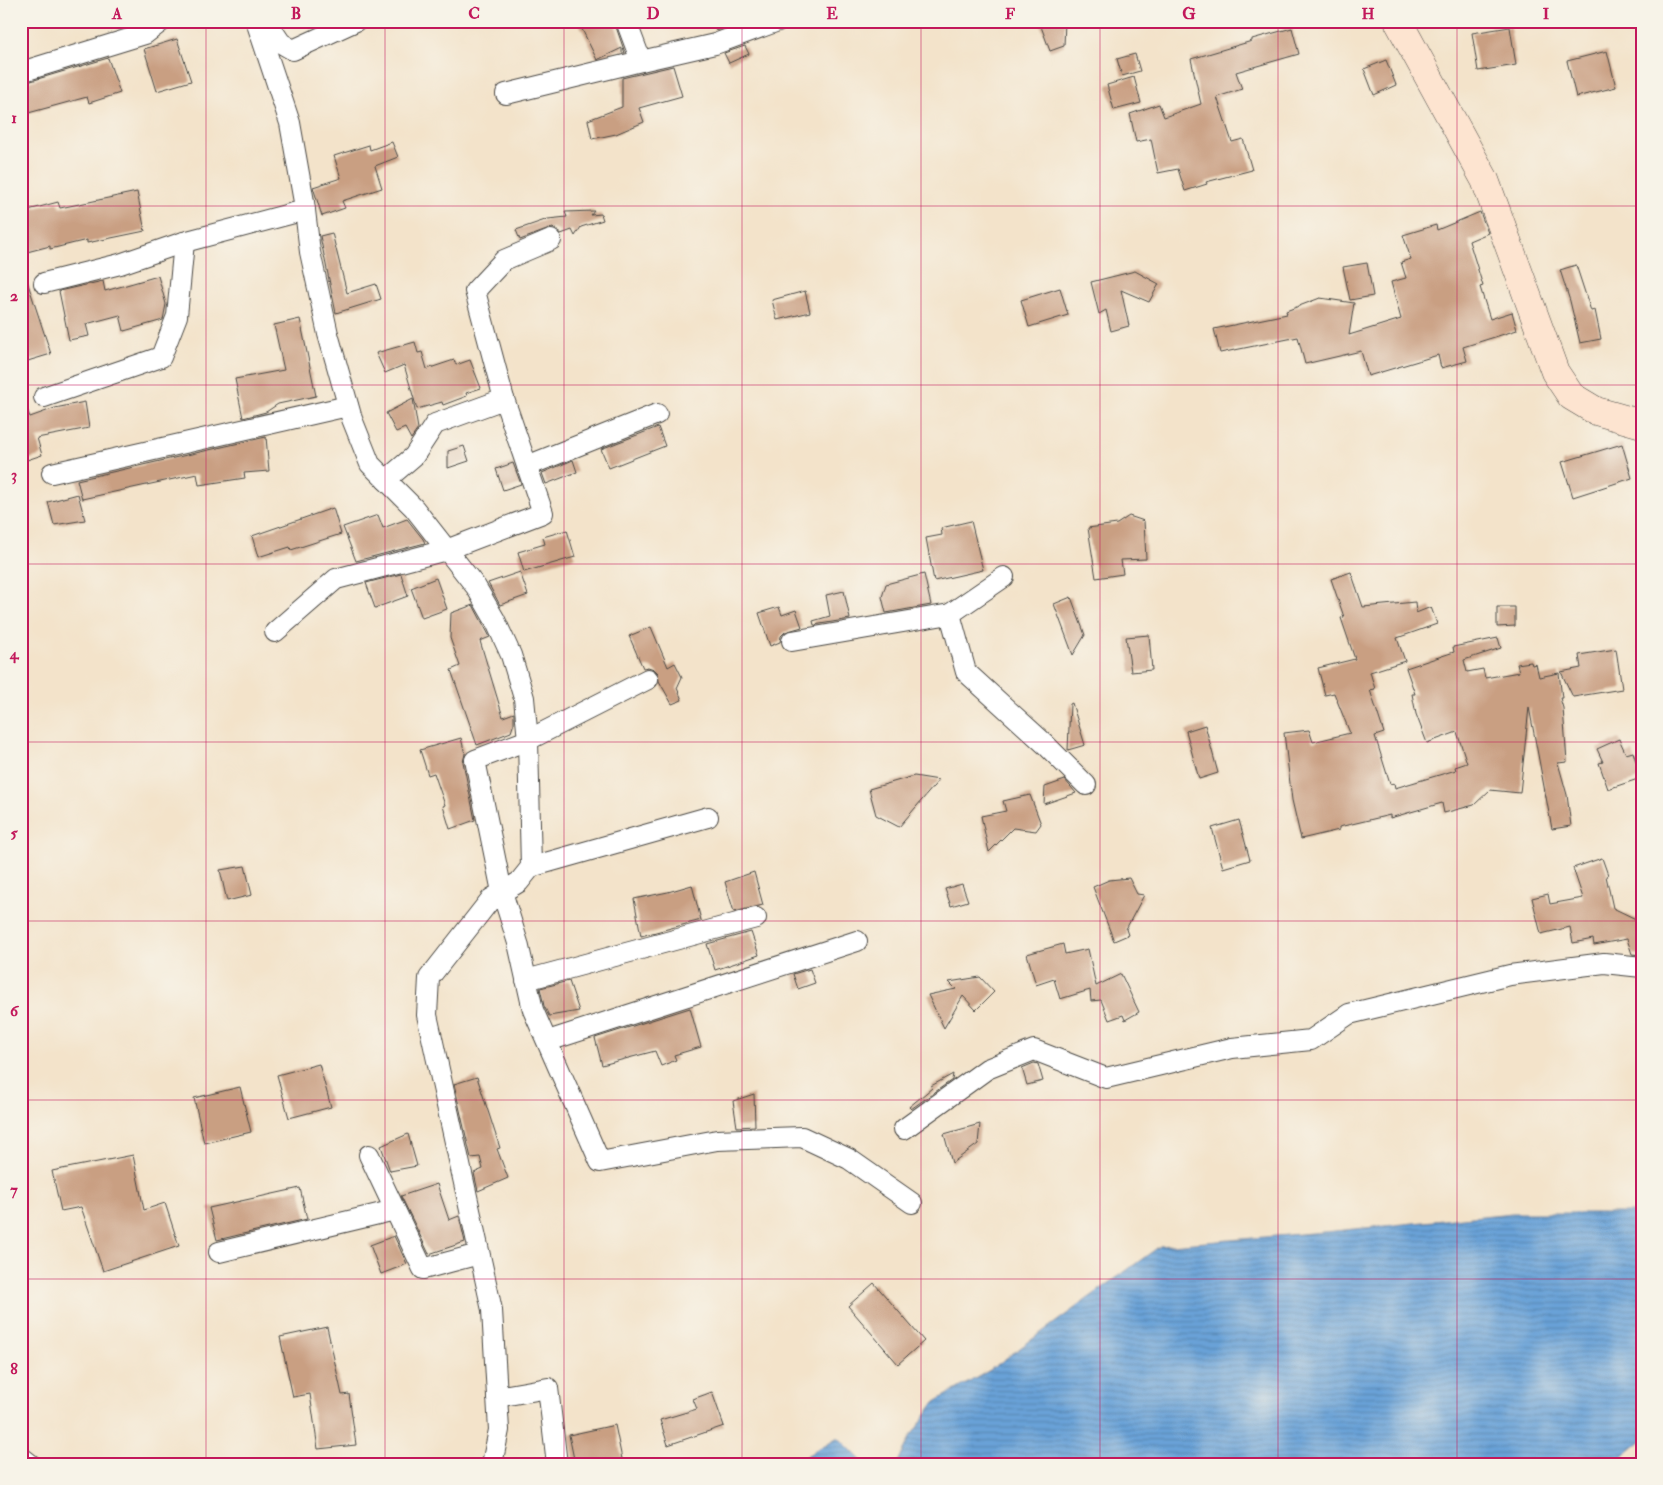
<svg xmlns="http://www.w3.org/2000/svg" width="1663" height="1485" viewBox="0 0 1663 1485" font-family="'IM FELL Double Pica',serif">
<defs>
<pattern id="water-rules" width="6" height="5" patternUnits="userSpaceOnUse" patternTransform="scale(1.25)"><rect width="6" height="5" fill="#69a2d8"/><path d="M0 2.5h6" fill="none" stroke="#5784af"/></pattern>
</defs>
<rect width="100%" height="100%" fill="#f7f3e8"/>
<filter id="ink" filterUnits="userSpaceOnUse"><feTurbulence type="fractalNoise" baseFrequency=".02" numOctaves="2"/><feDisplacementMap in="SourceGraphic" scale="10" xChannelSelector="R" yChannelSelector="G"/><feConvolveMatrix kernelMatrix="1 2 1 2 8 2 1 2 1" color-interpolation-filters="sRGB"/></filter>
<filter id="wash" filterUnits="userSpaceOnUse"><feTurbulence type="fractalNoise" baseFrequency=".0096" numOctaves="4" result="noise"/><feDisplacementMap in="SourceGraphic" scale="20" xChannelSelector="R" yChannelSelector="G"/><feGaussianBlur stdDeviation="1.12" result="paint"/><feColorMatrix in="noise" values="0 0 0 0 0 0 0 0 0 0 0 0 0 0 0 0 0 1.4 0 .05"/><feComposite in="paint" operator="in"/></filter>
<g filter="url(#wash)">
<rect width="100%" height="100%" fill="#f3e3ca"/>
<g fill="url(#water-rules)" stroke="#4a6682">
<polygon points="1512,1213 1642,1213 1642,1440 1613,1464 879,1464 898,1462 911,1436 935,1402 990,1370 1160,1246 1335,1231"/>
<polygon points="838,1437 865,1464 797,1464 798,1461"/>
</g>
<g id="blocks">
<g fill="#c99f82">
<polygon points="578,21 614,21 625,53 622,53 622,48 597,60"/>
<polygon points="711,21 743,21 716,31"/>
<polygon points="1039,21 1065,21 1064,46 1050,51"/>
<polygon points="1510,27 1516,65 1478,71 1472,33"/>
<polygon points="1292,28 1299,54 1236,72 1242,89 1217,97 1232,142 1243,139 1252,170 1206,182 1207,184 1185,191 1178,169 1158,173 1151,139 1136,142 1130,114 1159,104 1164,117 1201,104 1191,59 1252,41 1252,39"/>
<polygon points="177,39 191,81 157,91 144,49"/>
<polygon points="745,46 749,54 729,63 724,53"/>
<polygon points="1607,51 1616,87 1576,97 1567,61"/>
<polygon points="1135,54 1140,71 1122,76 1117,59"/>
<polygon points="108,58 120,93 89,103 87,97 21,115 21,84"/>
<polygon points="1386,60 1396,85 1374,95 1364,69"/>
<polygon points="673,66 682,96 639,108 644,122 616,134 592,139 588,120 622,107 622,78"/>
<polygon points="1134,77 1141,103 1114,110 1107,85"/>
<polygon points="392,142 398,157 375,166 382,188 342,201 345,208 322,216 313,187 341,178 334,156 369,145 370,150"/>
<polygon points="137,192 145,231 87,243 87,240 50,249 50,246 27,252 21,231 21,212 58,202 60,208"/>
<polygon points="594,211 591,215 601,214 603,220 581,227 575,236 572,230 561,234 558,230 552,228 520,240 516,230 548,219 567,217 565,212"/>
<polygon points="1480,212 1488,233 1469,241 1483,286 1480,287 1490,319 1512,312 1517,330 1463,347 1467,361 1441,368 1438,355 1368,376 1361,351 1305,364 1298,337 1220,353 1214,329 1287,314 1286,311 1320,298 1354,303 1349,335 1401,319 1391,282 1406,278 1401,262 1411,259 1403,235 1436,225 1437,230"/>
<polygon points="332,233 347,293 376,284 381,299 336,313 320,236"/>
<polygon points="1367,263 1373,296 1350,300 1343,267"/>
<polygon points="1576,265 1591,311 1595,310 1601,339 1580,343 1570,301 1560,270"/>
<polygon points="1135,271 1159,284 1149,302 1121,290 1129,326 1111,331 1106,310 1099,314 1091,282"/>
<polygon points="24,272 51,354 21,363 21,273"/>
<polygon points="158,276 166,304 163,320 124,331 120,315 86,324 89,336 69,340 59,291 103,281 105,291"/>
<polygon points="1060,288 1068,315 1029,327 1021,300"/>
<polygon points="805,291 810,312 777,320 772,300"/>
<polygon points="300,319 316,396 278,404 266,412 243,418 235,379 284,370 274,325"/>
<polygon points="415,342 418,353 422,352 427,369 454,360 456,365 470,360 481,388 466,393 467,396 443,405 442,402 417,409 404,365 385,373 376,353"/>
<polygon points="413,399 418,429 411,439 405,428 396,432 386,413"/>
<polygon points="21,401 24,401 30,417 55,408 85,402 89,428 37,438 42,455 21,462"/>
<polygon points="658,427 665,446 609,468 601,449"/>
<polygon points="266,437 269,471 244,473 245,478 199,485 197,474 82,499 77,480"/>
<polygon points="1622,444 1632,478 1573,497 1562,462"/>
<polygon points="464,446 469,461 448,468 448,451"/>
<polygon points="573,460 577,472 546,484 542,473"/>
<polygon points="513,463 521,484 503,490 496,469"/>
<polygon points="78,494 85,520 54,525 48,502"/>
<polygon points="333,508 341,534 291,550 290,547 258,557 252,536"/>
<polygon points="378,515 383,528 407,519 423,539 425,543 356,561 343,527"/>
<polygon points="1129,516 1144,521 1146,559 1121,560 1123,574 1096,578 1088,528 1117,524"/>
<polygon points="971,521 983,570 934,581 926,538 942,535 941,528"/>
<polygon points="567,530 575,557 524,572 518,552 545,544 543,537"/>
<polygon points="520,572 528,595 500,605 488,583"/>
<polygon points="1351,572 1363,607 1415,602 1416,613 1431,607 1437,624 1397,638 1405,661 1370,672 1375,689 1370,690 1384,733 1375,736 1390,784 1394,783 1395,788 1456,770 1455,767 1467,763 1457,732 1427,743 1416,714 1412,694 1415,694 1406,668 1454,652 1453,647 1498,638 1501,648 1464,660 1467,672 1483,669 1485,678 1519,672 1517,664 1531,662 1532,665 1536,664 1539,677 1559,673 1562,698 1560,698 1563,708 1567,762 1558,763 1567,795 1571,826 1552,829 1529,707 1520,793 1490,790 1474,805 1444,813 1442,803 1390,818 1390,815 1339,827 1339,830 1301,839 1292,800 1284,733 1309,730 1313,742 1350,733 1334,693 1325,695 1318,668 1355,659 1341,618 1344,617 1331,579"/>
<polygon points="401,574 408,596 375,608 366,583"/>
<polygon points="924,574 931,605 886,613 882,597 886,584"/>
<polygon points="436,578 447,609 422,618 411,588"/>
<polygon points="844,591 850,619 814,625 813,621 830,616 826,595"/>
<polygon points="1071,597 1085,635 1073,655 1054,604"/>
<polygon points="473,605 490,637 480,641 503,717 514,713 514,723 511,732 477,745 451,670 460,666 450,638 451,613"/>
<polygon points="779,607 782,615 796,610 802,627 785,632 781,636 780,642 770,646 759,613"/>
<polygon points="1497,607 1515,607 1515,626 1497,627"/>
<polygon points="651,627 668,667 675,663 682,677 677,688 682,700 672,704 659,681 658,673 654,669 648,667 643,668 629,636"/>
<polygon points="1149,635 1152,670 1131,672 1126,637"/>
<polygon points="1616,649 1622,689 1573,697 1561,672 1581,668 1579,655"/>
<polygon points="1072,703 1085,745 1068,750 1070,704"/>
<polygon points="1205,725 1218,773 1199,779 1186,731"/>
<polygon points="461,738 465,754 463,762 475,820 450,829 443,806 445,805 434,773 428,775 420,750"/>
<polygon points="1619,739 1626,754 1633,752 1641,778 1608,789 1599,763 1603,762 1597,749"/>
<polygon points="914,776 939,780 899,827 876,815 869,789"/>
<polygon points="1065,780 1076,793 1044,804 1045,787"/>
<polygon points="1030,795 1041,824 1036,831 1013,828 989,852 981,816 1006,811 1003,801"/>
<polygon points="1239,820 1250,860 1223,868 1212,828"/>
<polygon points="1602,858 1608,875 1606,876 1613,908 1642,922 1642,955 1632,954 1627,939 1594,945 1593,939 1573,943 1570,927 1541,934 1532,898 1548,894 1550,904 1583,898 1573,868"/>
<polygon points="245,866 252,895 227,901 220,870"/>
<polygon points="754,872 763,905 734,912 725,882"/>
<polygon points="1129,878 1137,894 1144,895 1126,929 1128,935 1114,941 1093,887 1109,880"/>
<polygon points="962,884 968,901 951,906 945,889"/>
<polygon points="692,885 701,920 641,936 634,899 668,892"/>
<polygon points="751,932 759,955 715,970 707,944"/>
<polygon points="1063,944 1065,954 1088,949 1096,986 1121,974 1139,1012 1125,1020 1123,1015 1109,1020 1101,1000 1091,1001 1090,990 1060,999 1054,979 1036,985 1027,954"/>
<polygon points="810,969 815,983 798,989 793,974"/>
<polygon points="980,977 994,992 976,1010 963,996 944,1028 928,995 956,989 949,982"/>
<polygon points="569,981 579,1011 549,1016 544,1006 540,988"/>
<polygon points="690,1008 701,1047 674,1055 676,1060 661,1066 655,1051 602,1065 595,1038"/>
<polygon points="1034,1063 1038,1064 1043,1081 1027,1085 1022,1068"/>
<polygon points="319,1064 331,1107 289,1118 277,1075"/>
<polygon points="953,1074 952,1080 911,1109 909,1107 932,1088 931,1086"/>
<polygon points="477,1077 500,1148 497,1149 508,1178 478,1191 474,1173 483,1169 480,1157 471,1158 454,1084"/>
<polygon points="240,1087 251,1132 204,1143 194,1098"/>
<polygon points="754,1094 755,1126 737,1127 733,1101"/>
<polygon points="980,1124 978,1144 952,1163 944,1134"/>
<polygon points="408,1134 417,1166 390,1171 381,1146"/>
<polygon points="133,1155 144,1210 165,1203 179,1246 103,1271 81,1207 61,1211 52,1171"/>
<polygon points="437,1184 449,1220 459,1216 465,1242 429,1254 401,1196"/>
<polygon points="300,1188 307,1219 217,1240 209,1208"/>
<polygon points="394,1236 407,1264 381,1274 370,1245"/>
<polygon points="874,1283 924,1341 898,1364 848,1306"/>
<polygon points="327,1327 342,1395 349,1394 356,1445 318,1449 310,1394 293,1397 280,1337"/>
<polygon points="712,1392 724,1426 668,1445 660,1420 697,1409 693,1399"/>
<polygon points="615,1425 622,1459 601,1464 575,1464 569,1435"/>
</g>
</g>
</g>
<g filter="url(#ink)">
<use href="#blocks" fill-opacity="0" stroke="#494743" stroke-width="1"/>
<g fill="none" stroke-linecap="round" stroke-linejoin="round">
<defs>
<g id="street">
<polyline points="256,21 290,123 304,202 310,252 328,334 352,419 370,464 414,508 476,587 495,620 511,655 524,698 528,740 531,867"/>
<polyline points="266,21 281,43 293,50 356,21"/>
<polyline points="641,61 715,44 778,21"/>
<polyline points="21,72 145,34 162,21"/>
<polyline points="506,94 641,61 626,21"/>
<polyline points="44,283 120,264 184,242 305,210"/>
<polyline points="44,397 161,357 177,316 184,242"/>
<polyline points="527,466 657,414"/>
<polyline points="52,473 348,406"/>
<polyline points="386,480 414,456 435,424 504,399 475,291 504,260 551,240"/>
<polyline points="950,614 966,672 1045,744 1086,785"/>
<polyline points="275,632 336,579 446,550 543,513 504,399"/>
<polyline points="792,641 950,614 1004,577"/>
<polyline points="648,679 528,740 475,760 502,892 518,943 533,1010 600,1162 717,1140 802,1137 849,1159 912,1203"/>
<polyline points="526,980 756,918"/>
<polyline points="548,1041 857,941"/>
<polyline points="904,1129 987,1069 1034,1050 1106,1078 1232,1048 1311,1040 1349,1014 1510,975 1604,963 1642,967"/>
<polyline points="369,1155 423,1269 479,1254"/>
<polyline points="219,1252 395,1210"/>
<polyline points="497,1397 548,1388 557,1464"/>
<polyline points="21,1457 30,1464"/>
<polyline points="492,1464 499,1430 492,1310 427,1015 429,978 491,899 519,882 531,867 708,817"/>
</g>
<polyline id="secondary" points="1398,21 1485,180 1555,372 1571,396 1596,411 1642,424"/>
</defs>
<use href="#street" stroke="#494743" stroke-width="22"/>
<use href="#secondary" stroke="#494743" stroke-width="29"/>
<use href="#street" stroke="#fff" stroke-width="20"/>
<use href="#secondary" stroke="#fde4d0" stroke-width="28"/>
</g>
</g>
<path fill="none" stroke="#c2185b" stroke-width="1" stroke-opacity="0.55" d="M206 21V1464M385 21V1464M564 21V1464M742 21V1464M921 21V1464M1100 21V1464M1278 21V1464M1457 21V1464M21 206H1642M21 385H1642M21 564H1642M21 742H1642M21 921H1642M21 1100H1642M21 1279H1642"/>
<rect width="1663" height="1485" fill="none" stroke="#f7f3e8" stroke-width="55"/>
<rect x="28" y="28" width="1608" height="1430" fill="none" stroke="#c2185b" stroke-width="2"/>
<g font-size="16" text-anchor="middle" font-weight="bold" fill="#c2185b">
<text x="117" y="19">A</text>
<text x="296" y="19">B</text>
<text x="474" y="19">C</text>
<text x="653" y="19">D</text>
<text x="832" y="19">E</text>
<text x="1010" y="19">F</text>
<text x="1189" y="19">G</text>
<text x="1368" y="19">H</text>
<text x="1546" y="19">I</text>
<text x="14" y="123">1</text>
<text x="14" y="301">2</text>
<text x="14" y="480">3</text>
<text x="14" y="659">4</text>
<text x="14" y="838">5</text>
<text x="14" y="1016">6</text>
<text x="14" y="1195">7</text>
<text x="14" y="1374">8</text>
</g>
</svg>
